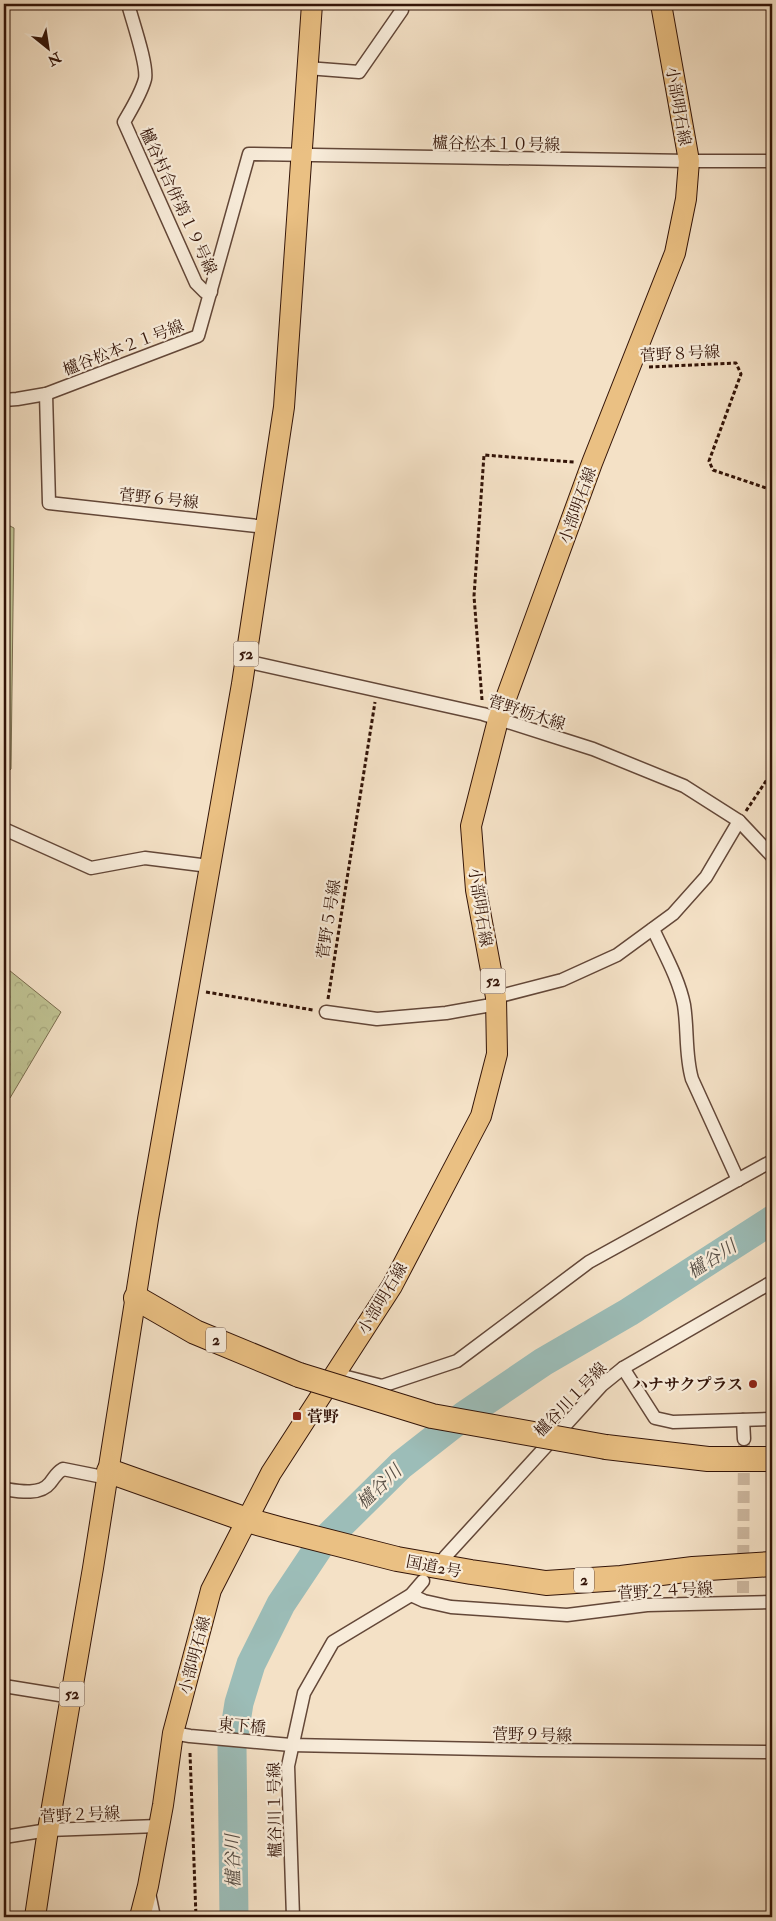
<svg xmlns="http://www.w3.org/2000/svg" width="776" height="1921" viewBox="0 0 776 1921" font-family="'IM FELL Double Pica','Noto Serif JP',serif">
<defs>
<pattern id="forest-crowns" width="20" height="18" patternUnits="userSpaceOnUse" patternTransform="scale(1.25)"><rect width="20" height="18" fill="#bfc292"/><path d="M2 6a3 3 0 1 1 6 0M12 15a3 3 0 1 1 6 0" fill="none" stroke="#a5a67c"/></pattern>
</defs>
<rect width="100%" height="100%" fill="#f4e1c6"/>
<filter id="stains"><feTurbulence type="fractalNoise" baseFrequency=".004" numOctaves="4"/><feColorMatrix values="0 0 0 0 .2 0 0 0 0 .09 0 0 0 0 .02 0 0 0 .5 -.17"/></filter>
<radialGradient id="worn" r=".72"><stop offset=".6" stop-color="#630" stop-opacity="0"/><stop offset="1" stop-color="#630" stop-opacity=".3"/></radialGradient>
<polygon fill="url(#forest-crowns)" stroke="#796b4d" points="4,966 61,1012 10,1098 4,1099"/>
<polygon fill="#bfc292" stroke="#796b4d" points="4,523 14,528 11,769 4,775"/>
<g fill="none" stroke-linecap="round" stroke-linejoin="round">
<polyline stroke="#9cbdb8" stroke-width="29" points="234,1917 232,1747 239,1703 251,1664 281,1604 321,1544 401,1465 465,1415 543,1362 629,1312 772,1220"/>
<polyline stroke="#cdb8a0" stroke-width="12" stroke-dasharray="12 6" stroke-linecap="butt" points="743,1593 744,1439"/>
<defs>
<g id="street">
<path d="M128 4C132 20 148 65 145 79 141 94 132 108 124 122L196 283 205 292H211"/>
<polyline points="307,68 359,72 402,10 402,4"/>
<polyline points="46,394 49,503 266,527"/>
<polyline points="4,400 17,399 46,394 198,336 249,154 689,161 772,161"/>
<polyline points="245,661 483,714 593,749 684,786 739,821 772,856"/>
<polyline points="4,829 91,868 145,858 209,866"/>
<path d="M653 929C664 953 679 979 684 1005 688 1030 685 1055 692 1079L738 1180"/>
<polyline points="496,997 562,980 617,955 673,914 706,877 739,821"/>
<polyline points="326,1012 377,1019 446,1013 497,1004"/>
<polyline points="623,1368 655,1418 673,1422 772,1419"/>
<polyline points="335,1374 382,1386 457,1361 589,1262 772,1161"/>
<polyline points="743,1420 744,1439"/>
<path d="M4 1489C17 1491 40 1496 50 1483 55 1477 56 1473 63 1469L108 1478"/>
<polyline points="445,1557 602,1385 623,1368 772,1282"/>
<polyline points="411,1595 424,1601 451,1607 567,1615 647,1605 772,1602"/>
<polyline points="4,1686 72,1697"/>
<polyline points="173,1733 190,1736 291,1745 538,1750 772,1752"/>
<polyline points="4,1837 48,1830 158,1826"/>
<polyline points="149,1893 154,1917"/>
<polyline points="293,1917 288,1766 304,1693 333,1642 411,1595 423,1581"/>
</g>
<g id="primary">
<polyline points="35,1917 48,1830 93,1568 148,1219 242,684 284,407 312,4"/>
<polyline points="140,1917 148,1886 163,1805 173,1733 211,1590 271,1473 392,1286 481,1116 497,1054 496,997 476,890 471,826 498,720 592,463 675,253 686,199 689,161 661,4"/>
</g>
<g id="highway">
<polyline points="136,1298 195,1332 299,1375"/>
<polyline points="606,1447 708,1459 772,1459"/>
<polyline points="109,1471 247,1520 283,1530 397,1559 471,1572 546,1583 621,1578 693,1569 772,1564"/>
</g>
</defs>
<use href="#street" stroke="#634738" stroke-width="15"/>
<use href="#primary" stroke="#331408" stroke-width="22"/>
<use href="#highway" stroke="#331408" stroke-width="26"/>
<g stroke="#331408" stroke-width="3" stroke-dasharray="4 2.5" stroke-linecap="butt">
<polyline points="649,367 736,363 741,374 709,461 713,470 772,490"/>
<polyline points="482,700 474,596 484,455 574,462"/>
<polyline points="746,811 772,772"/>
<polyline points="206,992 313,1010"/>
<polyline points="328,999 375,702"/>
<polyline points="190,1753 196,1917"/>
</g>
<use href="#street" stroke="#f8ecda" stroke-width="12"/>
<use href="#primary" stroke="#eac083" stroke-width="20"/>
<use href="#highway" stroke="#eac083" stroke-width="24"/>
<defs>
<polyline id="highway-bridge" points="299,1375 432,1416 606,1447"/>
</defs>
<use href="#highway-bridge" stroke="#331408" stroke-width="26" stroke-linecap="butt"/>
<use href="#highway-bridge" stroke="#eac083" stroke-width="24"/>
</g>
<g fill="#8f2418" stroke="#f8ecda" stroke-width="2">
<circle cx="753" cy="1384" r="5"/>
<rect x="292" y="1411" width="10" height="10" rx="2.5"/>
</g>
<g text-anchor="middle" stroke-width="4.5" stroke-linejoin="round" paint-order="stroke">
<g fill="#f8ecda" stroke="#6e5547" stroke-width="1">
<rect x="233.5" y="641.5" width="25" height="25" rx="4"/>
<rect x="480.5" y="968.5" width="25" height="25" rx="4"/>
<rect x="206" y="1327.5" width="20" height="25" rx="4"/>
<rect x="574" y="1567.5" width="20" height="25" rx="4"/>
<rect x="59.5" y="1681.5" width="25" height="25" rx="4"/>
</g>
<g font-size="15" font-weight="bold" fill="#331408">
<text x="246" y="659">52</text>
<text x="493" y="986">52</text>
<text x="216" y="1345">2</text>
<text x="584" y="1585">2</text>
<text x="72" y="1699">52</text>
</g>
<g font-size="16" fill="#331408" stroke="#f8ecda">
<text transform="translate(679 106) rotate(80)" y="6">小部明石線</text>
<text transform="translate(496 143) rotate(1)" y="6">櫨谷松本１０号線</text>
<text transform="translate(179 201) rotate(65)" y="6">櫨谷村合併第１９号線</text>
<text transform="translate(123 347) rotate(-21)" y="6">櫨谷松本２１号線</text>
<text transform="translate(680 353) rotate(-3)" y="6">菅野８号線</text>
<text transform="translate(159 498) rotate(6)" y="6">菅野６号線</text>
<text transform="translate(577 505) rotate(-70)" y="6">小部明石線</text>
<text transform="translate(527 712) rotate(18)" y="6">菅野栃木線</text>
<text transform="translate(481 907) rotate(81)" y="6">小部明石線</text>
<text transform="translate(328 919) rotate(-81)" y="6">菅野５号線</text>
<text transform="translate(382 1298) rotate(-59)" y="6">小部明石線</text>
<text transform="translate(570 1399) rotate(-46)" y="6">櫨谷川１号線</text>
<text transform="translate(434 1566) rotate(11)" y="6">国道2号</text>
<text transform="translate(665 1590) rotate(-3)" y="6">菅野２４号線</text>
<text transform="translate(194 1655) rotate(-75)" y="6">小部明石線</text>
<text transform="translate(242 1725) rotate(5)" y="6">東下橋</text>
<text transform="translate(532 1734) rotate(1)" y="6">菅野９号線</text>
<text transform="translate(274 1810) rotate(-91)" y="6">櫨谷川１号線</text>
<text transform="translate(80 1814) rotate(-3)" y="6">菅野２号線</text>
</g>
<g font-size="16" font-weight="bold" fill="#331408" stroke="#f8ecda" text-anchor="end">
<text x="743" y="1390">ハナサクプラス</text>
<text x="307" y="1422" text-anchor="start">菅野</text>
</g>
<g font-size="18" font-style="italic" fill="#584f46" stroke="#f8ecda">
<text transform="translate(712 1259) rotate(-33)" y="6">櫨谷川</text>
<text transform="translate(379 1487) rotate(-44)" y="6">櫨谷川</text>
<text transform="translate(233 1861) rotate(-91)" y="6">櫨谷川</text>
</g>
</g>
<rect width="776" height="1921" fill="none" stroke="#f4e1c6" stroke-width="20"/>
<rect x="5" y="5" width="766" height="1911" fill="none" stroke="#331408" stroke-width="2.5"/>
<rect x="10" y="10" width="756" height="1901" fill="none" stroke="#331408"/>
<g transform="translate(48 48) rotate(150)" stroke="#f8ecda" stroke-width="4" paint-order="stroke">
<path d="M0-4L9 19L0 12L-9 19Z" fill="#331408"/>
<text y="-8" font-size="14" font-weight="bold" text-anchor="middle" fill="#331408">N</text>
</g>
<rect width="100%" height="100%" filter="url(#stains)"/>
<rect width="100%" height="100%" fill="url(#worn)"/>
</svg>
